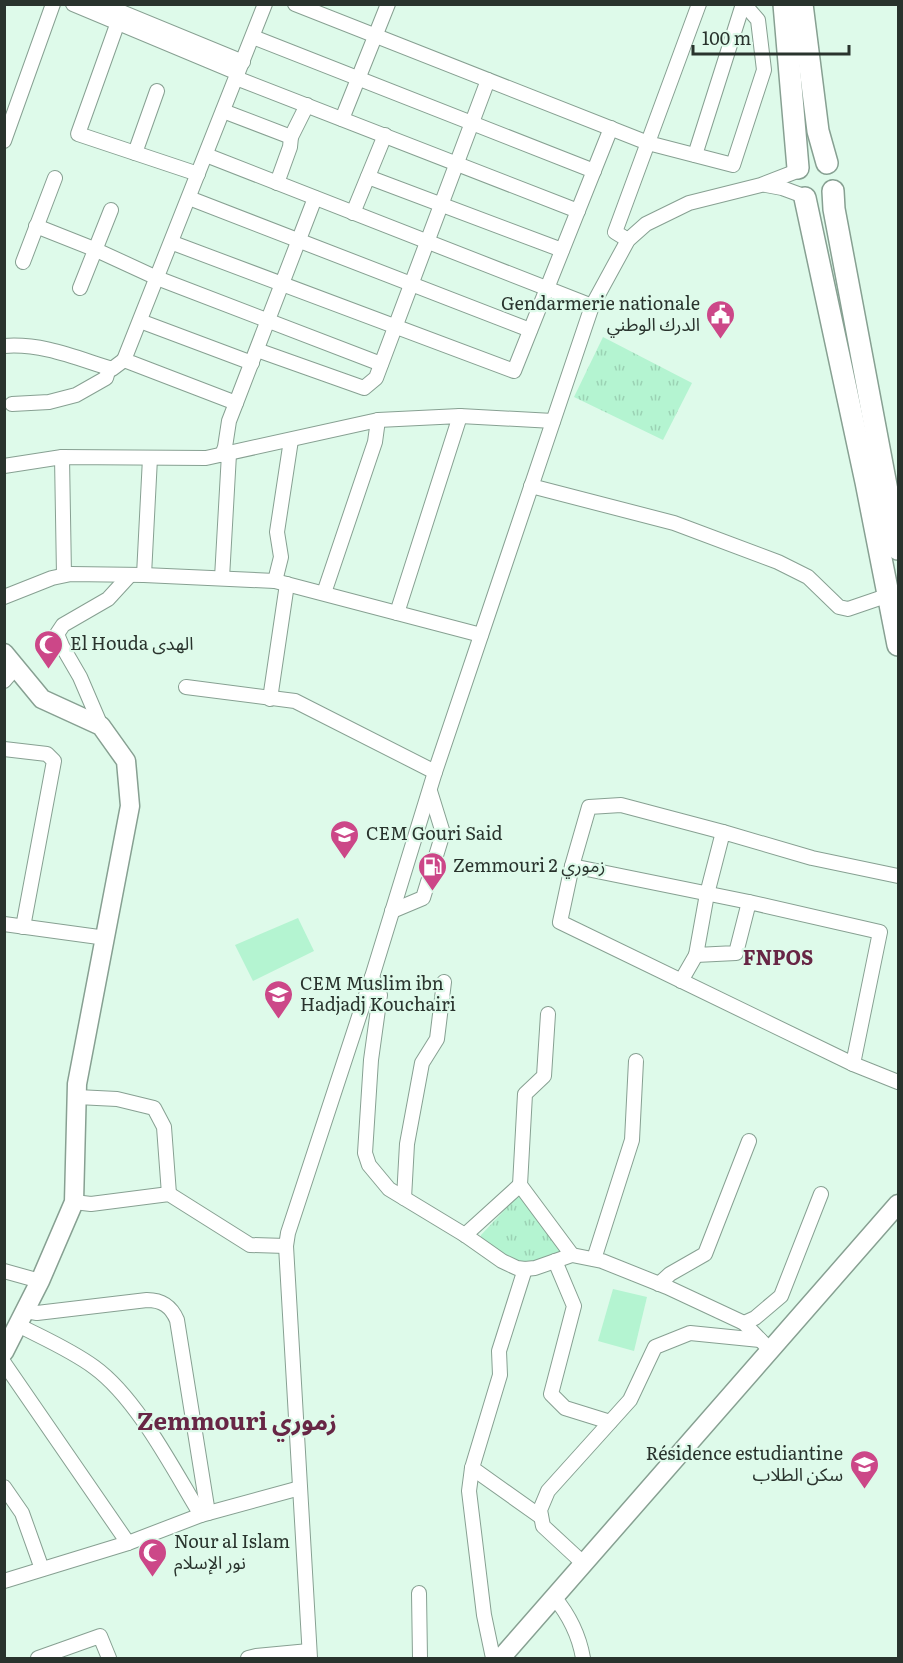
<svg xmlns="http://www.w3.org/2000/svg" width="903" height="1663" viewBox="0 0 903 1663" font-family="Literata,'Noto Sans Arabic',serif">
<defs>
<pattern id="grass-tufts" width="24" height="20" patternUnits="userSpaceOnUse" patternTransform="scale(1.5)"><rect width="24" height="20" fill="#b4f4d1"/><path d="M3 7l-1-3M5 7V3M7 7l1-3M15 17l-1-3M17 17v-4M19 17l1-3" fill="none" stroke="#9bd2b4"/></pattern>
</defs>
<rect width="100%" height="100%" fill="#defaea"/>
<g fill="url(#grass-tufts)">
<polygon points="603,337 692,383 663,440 574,397"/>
<polygon points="519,1197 522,1198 564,1250 561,1254 529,1263 514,1262 481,1240 481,1235 516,1198"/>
</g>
<g fill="#b4f4d1">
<polygon points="298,918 314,951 253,981 235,945"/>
<polygon points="613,1289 647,1297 634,1351 598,1341"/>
</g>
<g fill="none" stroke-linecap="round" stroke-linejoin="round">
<defs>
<g id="minor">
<polyline points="73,4 238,73"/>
<polyline points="102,4 243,62"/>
<polyline points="265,4 124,360 236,403 315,198"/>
<polyline points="295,4 648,143 733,165 764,70 758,20 744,4"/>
<polyline points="118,22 78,134 198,174"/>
<polyline points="253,37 594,171"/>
<polyline points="236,78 578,211"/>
<polyline points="223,111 291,137"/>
<polyline points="342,119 388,4"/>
<polyline points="4,141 53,4"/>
<polyline points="135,153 157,91"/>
<polyline points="206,155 592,306"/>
<polyline points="695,155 743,4"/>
<polyline points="368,177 562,250"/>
<polyline points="277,183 290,147 291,137 307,105"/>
<polyline points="766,185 782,188 801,195"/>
<polyline points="189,198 530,330"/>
<polyline points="353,213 385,135"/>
<polyline points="36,226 94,249 157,278 381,364"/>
<polyline points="628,240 615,232 699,4"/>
<polyline points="173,243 514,371 611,128"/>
<polyline points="23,262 55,178"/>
<polyline points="80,288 111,210"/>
<polyline points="140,321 252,363"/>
<path d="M4 346C43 343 76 358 112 369L124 360"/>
<polyline points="257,350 364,388 376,378 488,80"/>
<polyline points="12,404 49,402 76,395 106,378 109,368"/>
<polyline points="460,416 553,421"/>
<polyline points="222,455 225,447 229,421 236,403"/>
<polyline points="62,457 64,575"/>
<polyline points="4,466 62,457 206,458 378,420 460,416 397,613"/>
<polyline points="531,486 674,523 778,562 808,577 839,607 848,609 889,595"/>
<polyline points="144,575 150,458"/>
<polyline points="222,578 229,454"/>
<polyline points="275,581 281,557 277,532 291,440"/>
<polyline points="324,593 375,442 378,420"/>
<polyline points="4,597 52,578 71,574 144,575 275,581 481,635"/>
<polyline points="4,681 16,667"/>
<polyline points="186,687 295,701 435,772"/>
<polyline points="270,699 287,584"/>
<polyline points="101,726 80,677 62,646 57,634 63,625 108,599 130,575"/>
<polyline points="4,749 47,754 54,761 23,927"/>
<polyline points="572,866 589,807 621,805 723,832"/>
<polyline points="898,876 812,858 723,832 707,894 696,955 736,953 749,902 880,932 853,1064 898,1082"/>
<polyline points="749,902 572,866 560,922 853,1064"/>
<polyline points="392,911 423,898 443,833 430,791"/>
<polyline points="4,924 106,938"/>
<polyline points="372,977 380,995 371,1060 365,1153 369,1165 389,1189 465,1235 502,1261 517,1268 525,1269 535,1268 572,1255 602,1261 667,1287 744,1323 770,1350"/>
<polyline points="681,981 696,955"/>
<polyline points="548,1014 544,1076 525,1094 520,1185 572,1255"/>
<polyline points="77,1097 117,1099 154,1108 164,1127 169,1194"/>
<polyline points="404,1198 407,1144 422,1063 437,1039 444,982"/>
<polyline points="74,1202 91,1204 169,1194 250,1245 286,1246"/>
<polyline points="465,1235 520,1185"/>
<polyline points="594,1259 632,1140 636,1061"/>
<polyline points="555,1261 574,1306 551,1394 565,1408 610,1422"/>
<polyline points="525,1269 499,1351 500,1375 472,1468 541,1517"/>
<polyline points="4,1271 40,1281"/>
<polyline points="659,1284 670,1274 705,1254 749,1141"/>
<path d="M25 1311 37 1313 147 1300C162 1300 171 1306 177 1320L208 1513"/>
<polyline points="744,1323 755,1318 781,1296 821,1194"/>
<path d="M18 1325C43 1338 71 1350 94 1367 137 1398 173 1469 201 1515"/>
<polyline points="4,1363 128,1543"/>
<polyline points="472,1468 469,1491 484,1615 493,1658"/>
<polyline points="4,1487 22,1513 42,1569"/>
<polyline points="583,1563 543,1526 540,1510 548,1491 630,1400 655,1347 690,1333 760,1340"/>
<polyline points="4,1581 128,1543 201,1515 300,1488"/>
<polyline points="419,1593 420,1658"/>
<path d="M554 1597C569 1615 579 1635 583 1658"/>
<polyline points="38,1658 100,1636 109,1658"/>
<polyline points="248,1658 256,1656 309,1651"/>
<polyline points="310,1658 286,1246 288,1233 372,977 435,772 592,306 628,240 646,224 689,203 761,185 797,171"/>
</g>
<g id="major">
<polyline points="4,653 42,699 101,726 126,761 130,806 77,1084 74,1202 40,1281 4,1352"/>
<polyline points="501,1658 898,1204"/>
</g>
<g id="highway">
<polyline points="784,4 798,168"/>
<polyline points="802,4 818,131 827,163"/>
<polyline points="833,191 834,209 898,549"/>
<polyline points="805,198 866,482 898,645"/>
</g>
</defs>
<use href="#minor" stroke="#87a092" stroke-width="16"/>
<use href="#major" stroke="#87a092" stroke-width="21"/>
<use href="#highway" stroke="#87a092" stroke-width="24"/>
<use href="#minor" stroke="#fff" stroke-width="14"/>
<use href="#major" stroke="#fff" stroke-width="18"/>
<use href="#highway" stroke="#fff" stroke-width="21"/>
</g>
<defs>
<symbol id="civic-pin" viewBox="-11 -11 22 30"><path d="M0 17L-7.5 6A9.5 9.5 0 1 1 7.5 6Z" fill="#cc4788" stroke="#defaea"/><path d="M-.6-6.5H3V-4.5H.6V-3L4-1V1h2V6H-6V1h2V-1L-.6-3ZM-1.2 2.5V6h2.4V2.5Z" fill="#fff"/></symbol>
<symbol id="mosque-pin" viewBox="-11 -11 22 30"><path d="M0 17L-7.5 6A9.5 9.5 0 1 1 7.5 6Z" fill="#cc4788" stroke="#defaea"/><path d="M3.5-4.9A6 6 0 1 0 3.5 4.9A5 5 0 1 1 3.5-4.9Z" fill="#fff"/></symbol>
<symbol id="school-pin" viewBox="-11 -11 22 30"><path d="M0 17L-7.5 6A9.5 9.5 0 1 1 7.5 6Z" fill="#cc4788" stroke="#defaea"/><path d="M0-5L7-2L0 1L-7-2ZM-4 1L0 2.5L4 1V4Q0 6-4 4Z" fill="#fff"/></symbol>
<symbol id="fuel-pin" viewBox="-11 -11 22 30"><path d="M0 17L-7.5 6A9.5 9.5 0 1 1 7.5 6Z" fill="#cc4788" stroke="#defaea"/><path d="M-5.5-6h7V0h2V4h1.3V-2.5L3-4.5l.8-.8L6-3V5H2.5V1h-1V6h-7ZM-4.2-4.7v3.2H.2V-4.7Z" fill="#fff"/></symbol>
</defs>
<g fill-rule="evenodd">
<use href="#civic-pin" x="704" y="298" width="33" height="45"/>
<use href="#mosque-pin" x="32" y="628" width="33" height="45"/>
<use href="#school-pin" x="328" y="818" width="33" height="45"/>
<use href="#fuel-pin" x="416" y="850" width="33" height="45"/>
<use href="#school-pin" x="262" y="978" width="33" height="45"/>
<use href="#school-pin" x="848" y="1448" width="33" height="45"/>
<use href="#mosque-pin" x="136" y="1536" width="33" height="45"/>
</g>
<g text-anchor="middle" stroke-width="4.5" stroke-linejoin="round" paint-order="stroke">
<g font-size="18" fill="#29332d" stroke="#defaea" text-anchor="start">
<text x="700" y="310" text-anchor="end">Gendarmerie nationale<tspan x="700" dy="21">الدرك الوطني</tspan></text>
<text x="70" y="650">El Houda الهدى</text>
<text x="366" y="840">CEM Gouri Said</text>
<text x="453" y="872">Zemmouri 2 زموري</text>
<text x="300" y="990">CEM Muslim ibn<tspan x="300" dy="21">Hadjadj Kouchairi</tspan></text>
<text x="843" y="1460" text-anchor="end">Résidence estudiantine<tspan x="843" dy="21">سكن الطلاب</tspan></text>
<text x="174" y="1548">Nour al Islam<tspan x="174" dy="21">نور الإسلام</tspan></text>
</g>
<g font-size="20" font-weight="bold" fill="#672645" stroke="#defaea">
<text x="778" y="965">FNPOS</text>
</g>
<g font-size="24" font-weight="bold" fill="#672645" stroke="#defaea">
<text x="237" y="1430">Zemmouri زموري</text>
</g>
</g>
<rect width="903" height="1663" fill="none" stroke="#29332d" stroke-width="12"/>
<path d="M693 45v9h156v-9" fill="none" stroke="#29332d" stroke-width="3"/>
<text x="702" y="45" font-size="18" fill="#29332d" stroke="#defaea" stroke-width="4.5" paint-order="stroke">100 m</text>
</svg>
